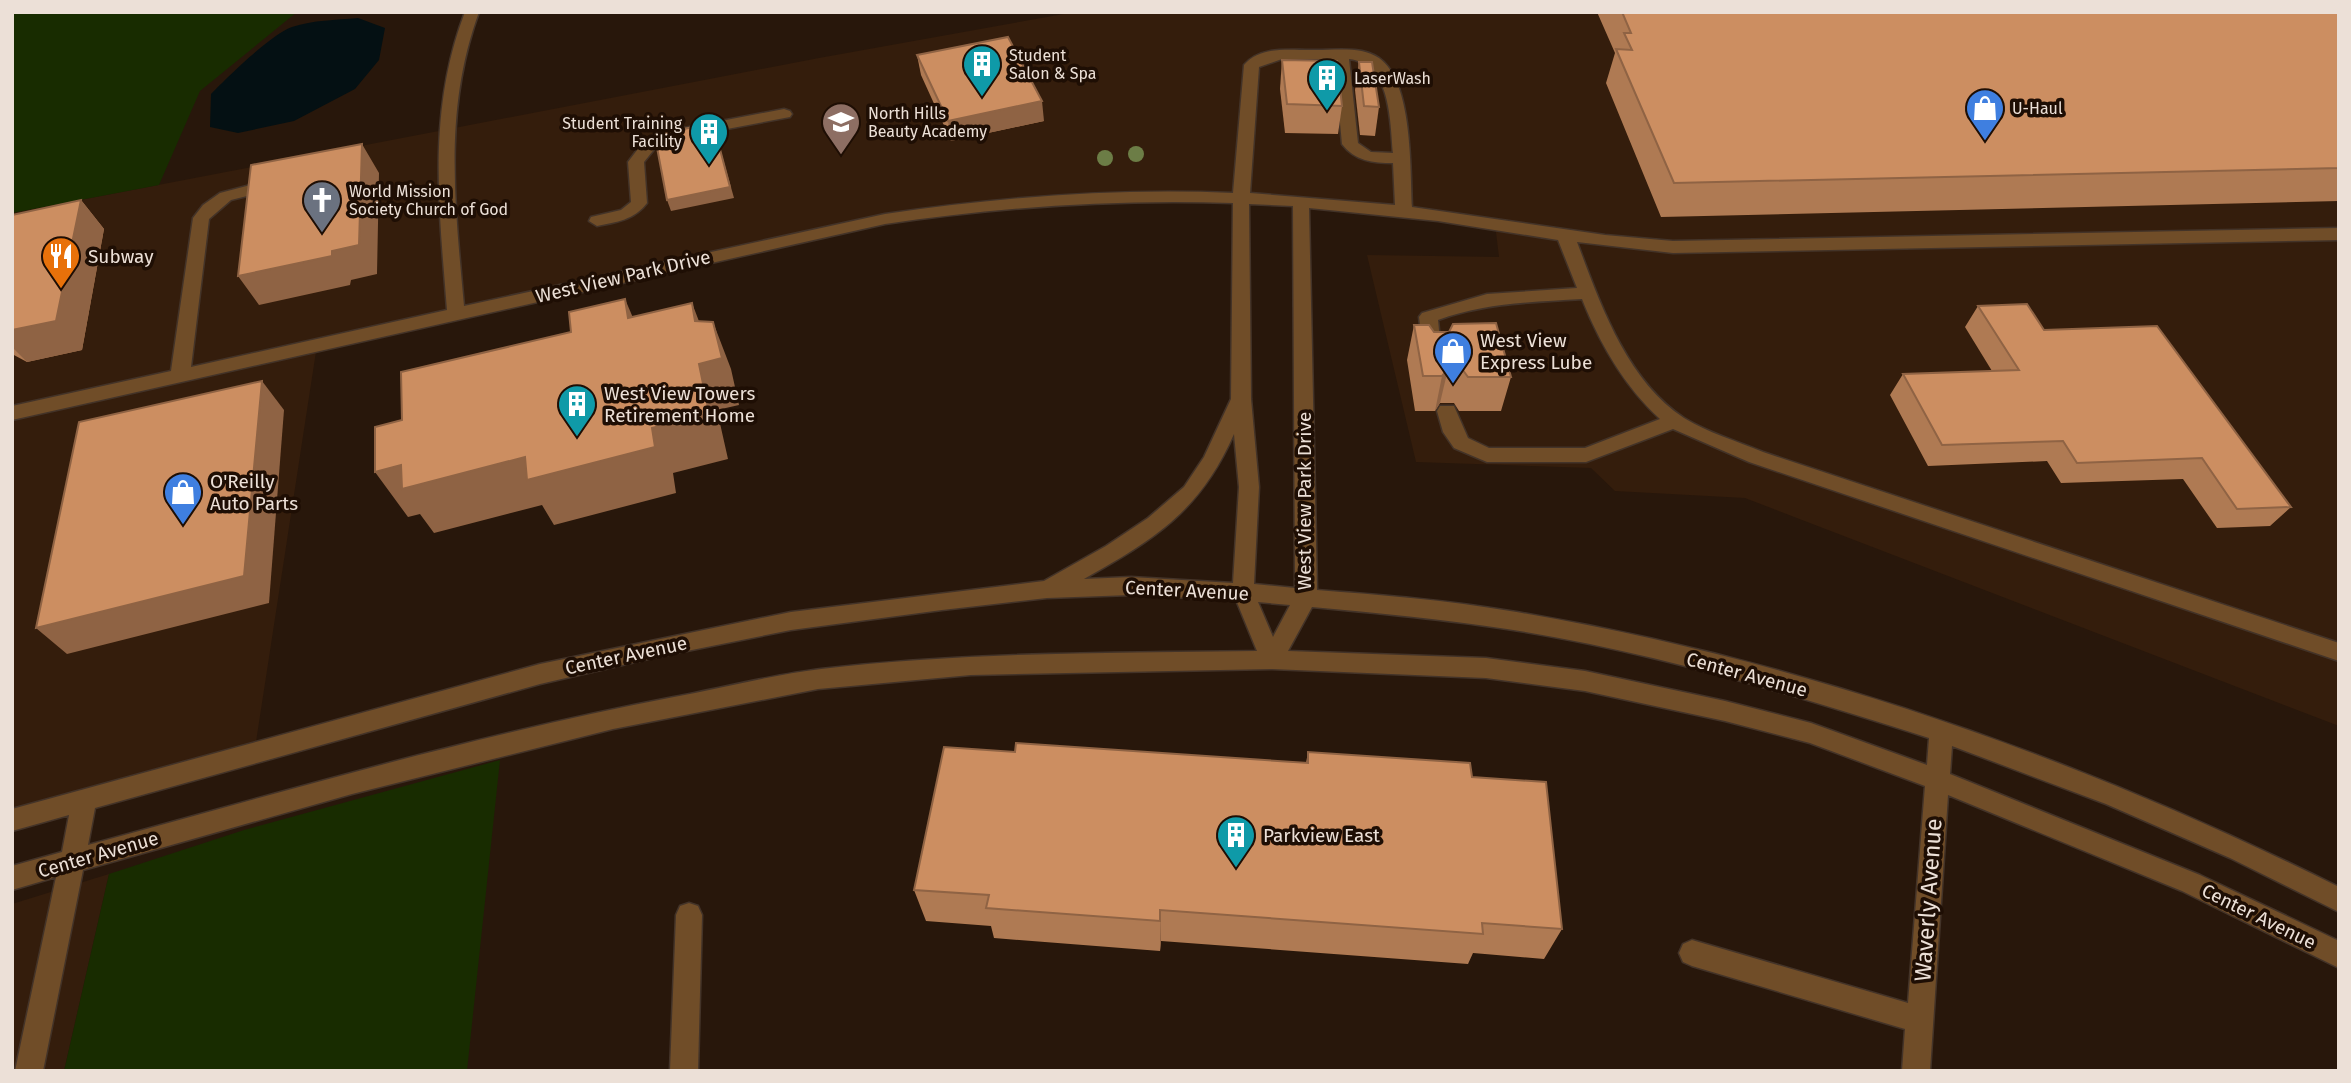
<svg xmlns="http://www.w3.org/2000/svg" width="2351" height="1083" viewBox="0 0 2351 1083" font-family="'Fira Sans',sans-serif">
<rect width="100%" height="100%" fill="#28170b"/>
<g fill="#341d0c">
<polygon points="1075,12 2339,12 2339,726 1745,498 1615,491 1591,468 1416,462 1367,255 1499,257 1495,224 1404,211 1148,196 903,216 317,345 254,755 12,820 12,213 819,58"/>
<polygon points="109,874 64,1071 12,1071 12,904"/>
</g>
<g fill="#182c00">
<polygon points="12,12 297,12 200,91 159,185 12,213"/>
<polygon points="500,760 467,1071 64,1071 109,874 244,830"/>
</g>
<path fill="#041013" d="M358 18 385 28 379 60 355 89 294 121 238 133 210 127 211 94C227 78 271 34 292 27 313 20 336 20 358 18Z"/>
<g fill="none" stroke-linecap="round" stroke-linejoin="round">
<defs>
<g id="minor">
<path d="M465 12H479C443 110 455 205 464 306L885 214C1001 197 1116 188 1233 193L1244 65C1260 46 1288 50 1310 50 1331 51 1360 45 1379 58 1413 82 1410 168 1412 207L1605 235 1673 241 2339 228V240L1673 253 1577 242C1600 303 1626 380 1684 418 1708 433 1737 441 1763 452L2339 643V661L1749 462 1673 429 1586 462H1487L1454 448 1443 432 1437 411 1440 406H1454L1468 438 1489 448H1585L1660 419C1624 386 1600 344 1582 299 1533 302 1484 303 1438 320L1441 350 1439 355H1425L1423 350 1419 317 1422 313 1487 294 1577 288 1558 240 1438 221 1309 208 1317 590C1381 595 1446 600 1510 611 1799 659 2077 757 2339 887V912L2230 858 2106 804 1952 746 1950 774 2200 875 2339 941V968L2182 891 1948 795 1930 1071H1902L1905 1029 1692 966 1683 962 1679 953 1683 944 1692 940 1908 1003 1925 786 1810 743 1725 721 1585 691 1486 678 1272 669 971 675 818 689 613 729 352 794 83 870 43 1071H15L56 877 12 890V866L62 852 69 815 12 831V809L540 664 791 612 1044 581 1106 546 1148 518 1184 487 1204 457 1231 399 1233 203C1116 199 1000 207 885 224L12 420V406L171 371 193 218 203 205 220 193 277 178 285 183 283 187 231 200 209 219 191 367 447 310C439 207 427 111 465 12ZM1282 59H1334L1342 144C1355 161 1373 163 1393 163L1395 205 1250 193 1259 67ZM1349 59C1391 64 1390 120 1393 153L1371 152 1358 143ZM1249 204 1293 206 1295 588 1254 584 1259 487 1251 399ZM1234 434 1239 487 1233 583 1131 577 1084 579C1155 539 1200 511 1234 434ZM1131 595 1236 600 1257 651C1111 653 966 652 821 669 772 675 722 688 674 697 476 735 282 792 88 845L95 808 540 684 657 657 791 630 942 610 1047 598ZM1258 602 1290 605 1273 637ZM1312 607C1377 613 1442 619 1507 629 1651 651 1791 694 1929 738L1927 765 1811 723 1725 701 1585 671 1486 658 1288 651Z"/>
<path d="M784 109 790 111 792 114 790 117 669 140 656 147 644 162 647 203C634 220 617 222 597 226L589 221 591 217 621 210 631 202 628 162 644 141 658 133Z"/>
<polygon points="689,903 698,906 702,915 698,1071 670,1071 676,915 680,906"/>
</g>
</defs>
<use href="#minor" stroke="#433328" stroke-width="3"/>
<use href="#minor" fill="#704d28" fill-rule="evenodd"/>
</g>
<g fill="#6c7d46">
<circle cx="1136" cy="154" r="8"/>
<circle cx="1105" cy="158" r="8"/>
</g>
<g fill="#af7a53">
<polygon points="1597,12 2339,12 2339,201 1661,217 1606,83 1615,53"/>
<polygon points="917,55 1044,121 951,141 921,75"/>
<polygon points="1282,60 1342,106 1338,134 1285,133 1280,89"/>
<polygon points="1359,62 1379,107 1375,136 1360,135 1355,90"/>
<polygon points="81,200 104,229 82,350 27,362 12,354 12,215"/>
<polygon points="1978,306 2044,330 2291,507 2270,526 2217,528 2183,479 2061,483 2047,461 1928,466 1890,395 1903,374 1992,371 1965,327"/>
<polygon points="1414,325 1434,332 1511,377 1501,411 1459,411 1454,403 1440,403 1435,411 1415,411 1407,360"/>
<polygon points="1015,752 1306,763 1308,752 1472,777 1562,929 1544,959 1473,953 1468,964 1161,941 1160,951 994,938 991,926 926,921 914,890"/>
</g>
<g fill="#8f6344">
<polygon points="1042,101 1044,121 951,141 948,121"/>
<polygon points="716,134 734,198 671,211 667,200"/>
<polygon points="362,144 379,173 377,274 351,280 350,285 259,305 238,276 332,251"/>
<polygon points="81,200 104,229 82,350 27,362 12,347 12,330"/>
<polygon points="625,299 645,346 628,318"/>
<polygon points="692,303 710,350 713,322 731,369 739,405 717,410 728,459 673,473 676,493 554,525 542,505 434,533 420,514 408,517 375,472 401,465 525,457 652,428 699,364 695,321"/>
<polygon points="1448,369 1440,403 1435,411 1442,376"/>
<polygon points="262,381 284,410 269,603 67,654 36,628"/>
<polygon points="1160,910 1161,941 1160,951"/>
</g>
<g fill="#cc8e61" stroke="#8f6344" stroke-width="2">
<polygon points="1622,12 2339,12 2339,168 1674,183 1616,49 1632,50 1624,33 1631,33"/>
<polygon points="1008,37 1042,101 948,121 917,55"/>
<polygon points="1282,60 1337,61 1342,106 1287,104"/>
<polygon points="1359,62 1372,62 1379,107 1364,106"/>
<polygon points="713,123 730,187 667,200 655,137 664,133"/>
<polygon points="362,144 359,245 332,251 332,256 238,276 251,165"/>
<polygon points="81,200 56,321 12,330 12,215"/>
<polygon points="625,299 628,318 692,303 695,321 713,322 722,358 699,364 709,413 652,428 655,447 527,480 525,457 402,489 401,465 375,472 375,427 402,420 401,372 571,332 569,312"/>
<polygon points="2027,304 2044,330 2157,326 2291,507 2237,509 2202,458 2077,463 2063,441 1942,445 1903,374 2019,370 1978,306"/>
<polygon points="1496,323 1511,377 1468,377 1462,369 1448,369 1442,376 1423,376 1414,325 1429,325 1434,332 1449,332 1453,324"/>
<polygon points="262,381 244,576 36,628 79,422"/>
<polygon points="1016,743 1308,763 1308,752 1470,763 1472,777 1546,782 1562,929 1482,923 1483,934 1160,910 1160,921 986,908 989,895 914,890 944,747 1015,752"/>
</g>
<defs>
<symbol id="building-pin" viewBox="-11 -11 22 30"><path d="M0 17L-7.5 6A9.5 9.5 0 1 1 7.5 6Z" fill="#0f9aa8" stroke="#1e0e04"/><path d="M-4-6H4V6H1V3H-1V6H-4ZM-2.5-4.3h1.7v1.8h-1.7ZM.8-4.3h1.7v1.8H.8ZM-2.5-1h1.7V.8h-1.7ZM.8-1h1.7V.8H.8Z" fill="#fff"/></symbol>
<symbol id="shop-pin" viewBox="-11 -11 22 30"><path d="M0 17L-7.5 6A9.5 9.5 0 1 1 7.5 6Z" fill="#3f7fe0" stroke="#1e0e04"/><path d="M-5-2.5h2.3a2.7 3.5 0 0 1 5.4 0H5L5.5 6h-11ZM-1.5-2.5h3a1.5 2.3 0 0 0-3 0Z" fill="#fff"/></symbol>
<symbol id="university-pin" viewBox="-11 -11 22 30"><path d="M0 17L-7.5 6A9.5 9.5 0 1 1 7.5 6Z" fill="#8d6e63" stroke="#1e0e04"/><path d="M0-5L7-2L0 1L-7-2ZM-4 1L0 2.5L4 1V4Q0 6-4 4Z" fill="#fff"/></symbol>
<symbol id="church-pin" viewBox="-11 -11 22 30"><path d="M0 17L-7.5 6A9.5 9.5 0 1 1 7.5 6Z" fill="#6b7280" stroke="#1e0e04"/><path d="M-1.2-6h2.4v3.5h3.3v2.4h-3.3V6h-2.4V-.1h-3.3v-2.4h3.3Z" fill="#fff"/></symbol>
<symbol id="restaurant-pin" viewBox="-11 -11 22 30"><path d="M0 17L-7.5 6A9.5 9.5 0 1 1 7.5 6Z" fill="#e8710a" stroke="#1e0e04"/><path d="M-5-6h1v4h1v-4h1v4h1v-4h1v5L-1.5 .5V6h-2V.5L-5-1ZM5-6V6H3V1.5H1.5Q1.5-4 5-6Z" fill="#fff"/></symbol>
</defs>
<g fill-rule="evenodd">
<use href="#building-pin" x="960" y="42" width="44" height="60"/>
<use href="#building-pin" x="1305" y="56" width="44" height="60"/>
<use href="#shop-pin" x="1963" y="86" width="44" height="60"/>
<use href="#university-pin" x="819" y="100" width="44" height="60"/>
<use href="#building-pin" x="687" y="110" width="44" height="60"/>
<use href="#church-pin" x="300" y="178" width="44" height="60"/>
<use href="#restaurant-pin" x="39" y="234" width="44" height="60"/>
<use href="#shop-pin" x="1431" y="329" width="44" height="60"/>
<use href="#building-pin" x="555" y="382" width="44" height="60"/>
<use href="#shop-pin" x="161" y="470" width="44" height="60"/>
<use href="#building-pin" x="1214" y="813" width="44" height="60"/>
</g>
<g text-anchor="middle" stroke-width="7" stroke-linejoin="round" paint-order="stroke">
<g font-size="16" fill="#ece0d7" stroke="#1e0e04" text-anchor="start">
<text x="1009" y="61">Student<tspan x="1009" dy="18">Salon &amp; Spa</tspan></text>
<text x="1354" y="84">LaserWash</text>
<text x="2012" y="114">U-Haul</text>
<text x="868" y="119">North Hills<tspan x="868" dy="18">Beauty Academy</tspan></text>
<text x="682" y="129" text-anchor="end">Student Training<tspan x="682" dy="18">Facility</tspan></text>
<text x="349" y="197">World Mission<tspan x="349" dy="18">Society Church of God</tspan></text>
</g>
<g font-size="19" fill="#ece0d7" stroke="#1e0e04" text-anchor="start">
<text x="88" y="263">Subway</text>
<text x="1480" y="347">West View<tspan x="1480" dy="22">Express Lube</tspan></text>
<text x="604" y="400">West View Towers<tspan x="604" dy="22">Retirement Home</tspan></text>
<text x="210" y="488">O'Reilly<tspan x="210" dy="22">Auto Parts</tspan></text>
<text x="1263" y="842">Parkview East</text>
</g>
<g font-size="19" fill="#ece0d7" stroke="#1e0e04">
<text transform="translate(623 276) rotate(-13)" y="7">West View Park Drive</text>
<text transform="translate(1304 501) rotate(-90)" y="7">West View Park Drive</text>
<text transform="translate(1187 590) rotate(3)" y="7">Center Avenue</text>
<text transform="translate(626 655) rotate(-12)" y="7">Center Avenue</text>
<text transform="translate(1747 674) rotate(15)" y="7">Center Avenue</text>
<text transform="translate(98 854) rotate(-16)" y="7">Center Avenue</text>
<text transform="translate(2259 916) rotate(26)" y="7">Center Avenue</text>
</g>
<g font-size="23" fill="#ece0d7" stroke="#1e0e04">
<text transform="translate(1928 900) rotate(-86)" y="8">Waverly Avenue</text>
</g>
</g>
<rect width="2351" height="1083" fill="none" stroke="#ece0d7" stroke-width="28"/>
</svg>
